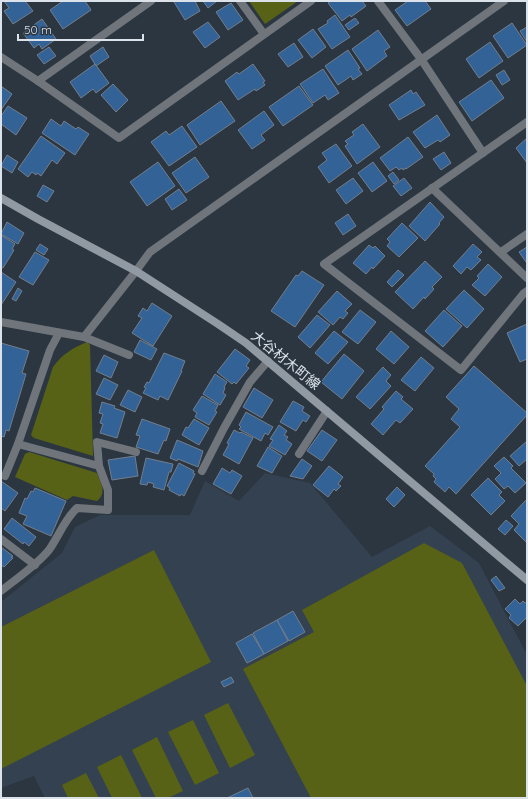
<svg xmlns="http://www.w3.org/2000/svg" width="528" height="799" viewBox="0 0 528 799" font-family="Quicksand,'Noto Sans JP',sans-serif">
<rect width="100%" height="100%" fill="#2c3641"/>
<polygon fill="#334151" points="265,473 310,483 372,557 430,526 479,563 527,655 527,798 45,798 34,776 1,788 1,602 62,553 75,527 100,515 190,515 205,481 239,501"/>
<g fill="#576216">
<polygon points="249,1 298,1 265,24"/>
<path d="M87 342 90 345 93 456 34 438 31 435 53 367C62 354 73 348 87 342Z"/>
<path d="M29 452 97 473C101 483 107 493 97 501L73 496 67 500 15 477 25 454Z"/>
<polygon points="424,543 462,563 527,686 527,798 311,798 243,669 314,632 302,610"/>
<polygon points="154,550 211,662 1,769 1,627"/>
<polygon points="228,703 255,755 230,768 204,715"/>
<polygon points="193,720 219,773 195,785 168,732"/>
<polygon points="157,737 183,791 168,798 156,798 132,750"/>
<polygon points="121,755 142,798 112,798 97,767"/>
<polygon points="86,773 99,798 68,798 62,785"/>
</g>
<g fill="#336296" stroke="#737e8b">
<polygon points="4,1 25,1 33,11 13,24 4,11 9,8"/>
<polygon points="63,1 85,1 91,10 63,29 50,10"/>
<polygon points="176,1 195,1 200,11 185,20 174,2"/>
<polygon points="203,1 217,1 208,8"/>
<polygon points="331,1 362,1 366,6 351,17 350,15 342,21 328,3"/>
<polygon points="408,1 425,1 431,9 407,26 395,10"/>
<polygon points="231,3 243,20 228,30 216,12"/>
<polygon points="335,15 350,37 332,49 318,29 328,23 327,21"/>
<polygon points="355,18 359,23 349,30 345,25"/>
<polygon points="42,19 56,39 42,49 39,44 34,48 23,33"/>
<polygon points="208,22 220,37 205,48 193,32"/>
<polygon points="512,23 527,45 508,58 493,36"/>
<polygon points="527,27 527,42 520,31"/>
<polygon points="313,29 326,47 312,58 298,40"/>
<polygon points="378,30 390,47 384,51 387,56 367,71 352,49"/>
<polygon points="490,42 503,61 479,78 466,59"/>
<polygon points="294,43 303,57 288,67 278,54"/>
<polygon points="49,47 56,56 44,64 37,55"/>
<polygon points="103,47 109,57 96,66 90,56"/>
<polygon points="348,50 360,68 358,69 362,74 353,80 351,76 338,85 325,66"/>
<polygon points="95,64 109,83 96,93 93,89 81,98 70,82"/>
<polygon points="253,64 265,81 263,82 265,85 256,91 255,89 238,100 225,81 237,72 239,74"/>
<polygon points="323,69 339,93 328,100 325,95 313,103 300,84"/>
<polygon points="504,70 510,80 502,85 496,75"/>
<polygon points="491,80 504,98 472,121 459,102"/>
<polygon points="113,84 128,100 116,112 101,95"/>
<polygon points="1,86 12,94 1,110"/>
<polygon points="299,86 313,105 283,126 269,107"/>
<polygon points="411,90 413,94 416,92 425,105 399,120 389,105"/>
<polygon points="221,101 235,121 200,145 187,125"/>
<polygon points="8,106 27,118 16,135 1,124 1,116"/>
<polygon points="264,111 274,125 261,135 265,140 252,149 238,130"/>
<polygon points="437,115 450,135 440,142 438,140 425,148 413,132"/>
<polygon points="51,119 61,126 64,121 76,129 78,127 89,134 75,155 42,133"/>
<polygon points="363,124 380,147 357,164 345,146 348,144 345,141 354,135 352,132"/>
<polygon points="182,126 197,147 169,166 151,142 166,131 169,135"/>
<polygon points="41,136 65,153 57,164 52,160 41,176 37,173 36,175 32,172 28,177 18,169"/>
<polygon points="408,137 423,157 406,169 406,168 403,170 402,168 399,170 396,167 390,171 380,158"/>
<polygon points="527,138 527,163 516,148"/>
<polygon points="336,144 352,166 329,183 318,167 327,160 322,153"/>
<polygon points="444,152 451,163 441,170 433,159"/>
<polygon points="7,155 18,162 12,173 1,166"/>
<polygon points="195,157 209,177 186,193 172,173"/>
<polygon points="158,162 175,186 147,206 130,182"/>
<polygon points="373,162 387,181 372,192 358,173"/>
<polygon points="393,172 399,180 394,184 388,176"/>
<polygon points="353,178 363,191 346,204 336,190"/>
<polygon points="404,178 412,188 401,196 393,186"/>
<polygon points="43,185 54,191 47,202 37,196"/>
<polygon points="179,189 187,200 172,210 165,199"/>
<polygon points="430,202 444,217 439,223 440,224 425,241 409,226"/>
<polygon points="348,214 356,226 343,235 335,223"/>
<polygon points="7,222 24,233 18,244 1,234"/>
<polygon points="402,223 418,238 399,257 387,246 390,242 387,239"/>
<polygon points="1,235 15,244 12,249 14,250 3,268 1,267"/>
<polygon points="40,244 48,249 44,255 36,250"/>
<polygon points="473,244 482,252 477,257 481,260 471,270 467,267 461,274 453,266"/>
<polygon points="369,245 373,248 375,246 385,256 373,269 372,267 366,274 353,263"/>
<polygon points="527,247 527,262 526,262 519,252"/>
<polygon points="35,252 49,260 33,285 19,277"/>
<polygon points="425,261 442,277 432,287 434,289 425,299 424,297 413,309 395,292"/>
<polygon points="488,264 502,277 485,296 472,285 479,278 477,276"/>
<polygon points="398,270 404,275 392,287 387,282"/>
<polygon points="302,271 324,285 295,327 271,311 296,275 298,276"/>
<polygon points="1,272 16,282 1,305"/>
<polygon points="18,288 22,291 16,301 12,299"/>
<polygon points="464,290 484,309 467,328 446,309"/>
<polygon points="337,291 352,304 345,311 348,313 343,319 340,317 333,325 318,312"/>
<polygon points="152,303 172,316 153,346 132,333 142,318 138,316 143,308 147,311"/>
<polygon points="360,310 376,322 358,344 342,332"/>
<polygon points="444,310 462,326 443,347 425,331"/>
<polygon points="317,315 330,325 310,348 298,337"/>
<polygon points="527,324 527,359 520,362 507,333"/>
<polygon points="334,331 348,342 328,364 315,353"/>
<polygon points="391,331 409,347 394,364 376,349"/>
<polygon points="140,340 157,349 151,360 134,352"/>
<polygon points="1,343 29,351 22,373 26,374 9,431 6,430 4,437 1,436"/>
<polygon points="235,349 250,360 246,366 249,368 236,384 234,382 232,384 217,372"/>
<polygon points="164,353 185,361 181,371 182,371 168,400 160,396 158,400 143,393 146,388 144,387 147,382 149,383"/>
<polygon points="344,354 364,371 342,399 321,382"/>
<polygon points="104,355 118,362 111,378 96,371"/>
<polygon points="421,357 434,368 415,391 401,380"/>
<polygon points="474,366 527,413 527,415 456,494 449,487 445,492 434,482 436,479 433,476 434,474 425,466 460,427 451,419 459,409 446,397"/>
<polygon points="383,367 391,375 386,381 391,386 370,409 356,397"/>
<polygon points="215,374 227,382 224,387 225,388 223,393 226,395 220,405 203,394"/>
<polygon points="104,378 118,385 110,400 96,394"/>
<polygon points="254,388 273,400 262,418 243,407"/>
<polygon points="128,390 142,397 135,412 120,405"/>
<polygon points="396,391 403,397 401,399 413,409 400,423 396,420 383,435 371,424 384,409 382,407"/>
<polygon points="202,396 218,405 215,411 217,412 209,425 195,417 197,413 193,410"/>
<polygon points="293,401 304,407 302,411 310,416 306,422 303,420 296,431 280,422"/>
<polygon points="102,402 115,406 114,408 125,412 117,438 100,433 103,424 100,423 103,414 99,413"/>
<polygon points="246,412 273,427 268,435 265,433 261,441 239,429 241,427 239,425"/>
<polygon points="142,419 170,429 166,441 164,440 158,454 136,447 140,436 136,435"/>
<polygon points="194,419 209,428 199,445 182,435 186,427 188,428"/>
<polygon points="279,425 287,431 284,435 288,437 286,440 292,444 285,455 269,446 273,440 270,439"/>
<polygon points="234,430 240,433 241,432 253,438 239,464 223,455 229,444 227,443"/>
<polygon points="322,430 337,440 322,461 307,451"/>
<polygon points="177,440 203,451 198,467 178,459 177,461 170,458"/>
<polygon points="527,441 527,459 519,466 510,456"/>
<polygon points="268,447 282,456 272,473 257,466"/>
<polygon points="135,456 138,476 112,480 108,460"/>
<polygon points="504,457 513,466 511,468 526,483 515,493 508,486 504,489 495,479 501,473 494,466"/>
<polygon points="146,458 173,464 171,472 169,472 164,490 153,487 154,484 148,482 147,485 140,484"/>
<polygon points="302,459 312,466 303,479 290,476"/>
<polygon points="179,463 194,471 193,473 195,474 184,496 181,494 180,496 169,490 170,488 167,486"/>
<polygon points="329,466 343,477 338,484 341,486 336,491 334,489 328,497 313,485"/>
<polygon points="222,468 230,473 232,470 242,476 231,494 213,484"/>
<polygon points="488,478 502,492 499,495 505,501 491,515 471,495"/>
<polygon points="1,481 18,493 5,511 1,508"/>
<polygon points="397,487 405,495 394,507 386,499"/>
<polygon points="35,488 66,501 51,536 23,524 27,516 19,513 25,498 27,499 31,491 33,492"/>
<polygon points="527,499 527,540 526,542 514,530 519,524 511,516"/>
<polygon points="12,518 36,537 29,546 24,542 23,544 4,529"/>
<polygon points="506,520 513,526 505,535 498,529"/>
<polygon points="1,547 13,556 11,557 13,558 4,567 1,565"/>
<polygon points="496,576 505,588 499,591 491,580"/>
<polygon points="515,599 520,604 523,601 525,603 527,602 527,617 518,626 509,618 511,615 505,609"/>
<polygon points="293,611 305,632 289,641 277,620"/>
<polygon points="277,620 288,641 264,654 253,633"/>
<polygon points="252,634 264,654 247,663 236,643"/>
<polygon points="231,677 234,682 224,687 221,682"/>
<polygon points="248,788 253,798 227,798"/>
</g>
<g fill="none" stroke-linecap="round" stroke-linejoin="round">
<g stroke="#70757b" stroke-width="8">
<polyline points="84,337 129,355"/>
<polyline points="299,454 327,411"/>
<polyline points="202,471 224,428 250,382 268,361"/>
<polyline points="1,539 35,565"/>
</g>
<g stroke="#70757b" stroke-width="8">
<polyline points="240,1 264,34"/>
<polyline points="378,1 421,59 483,153"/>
<polyline points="1,57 38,81 119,138 311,1"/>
<polyline points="38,81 151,1"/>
<polyline points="527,122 324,264 461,370 524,293 527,291"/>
<polyline points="432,188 527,278"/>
<polyline points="501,252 527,234"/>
<polyline points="1,322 84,337 136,271"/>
<polyline points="99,466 97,442 136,452"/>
<polyline points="5,476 18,444"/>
<path d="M1 591C17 578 36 566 49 550 59 536 64 520 77 508L108 510V490L99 466 18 444 50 350 59 333"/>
</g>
<polyline stroke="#70757b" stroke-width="8" points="136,271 150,252 504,1"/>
<polyline stroke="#9199a2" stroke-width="8" points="1,198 38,219 136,271 218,324 246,343 527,580"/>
</g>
<g text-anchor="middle" stroke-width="3" stroke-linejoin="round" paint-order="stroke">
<g font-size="14" fill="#dce2ea" stroke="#2c3641">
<text transform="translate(286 360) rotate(39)" y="5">大谷材木町線</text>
</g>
</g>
<rect width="528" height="799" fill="none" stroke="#dce2ea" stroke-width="4"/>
<path d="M18 34v6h125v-6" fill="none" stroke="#dce2ea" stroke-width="2"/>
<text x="24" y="34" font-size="12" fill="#dce2ea" stroke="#2c3641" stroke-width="3" paint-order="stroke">50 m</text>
</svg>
